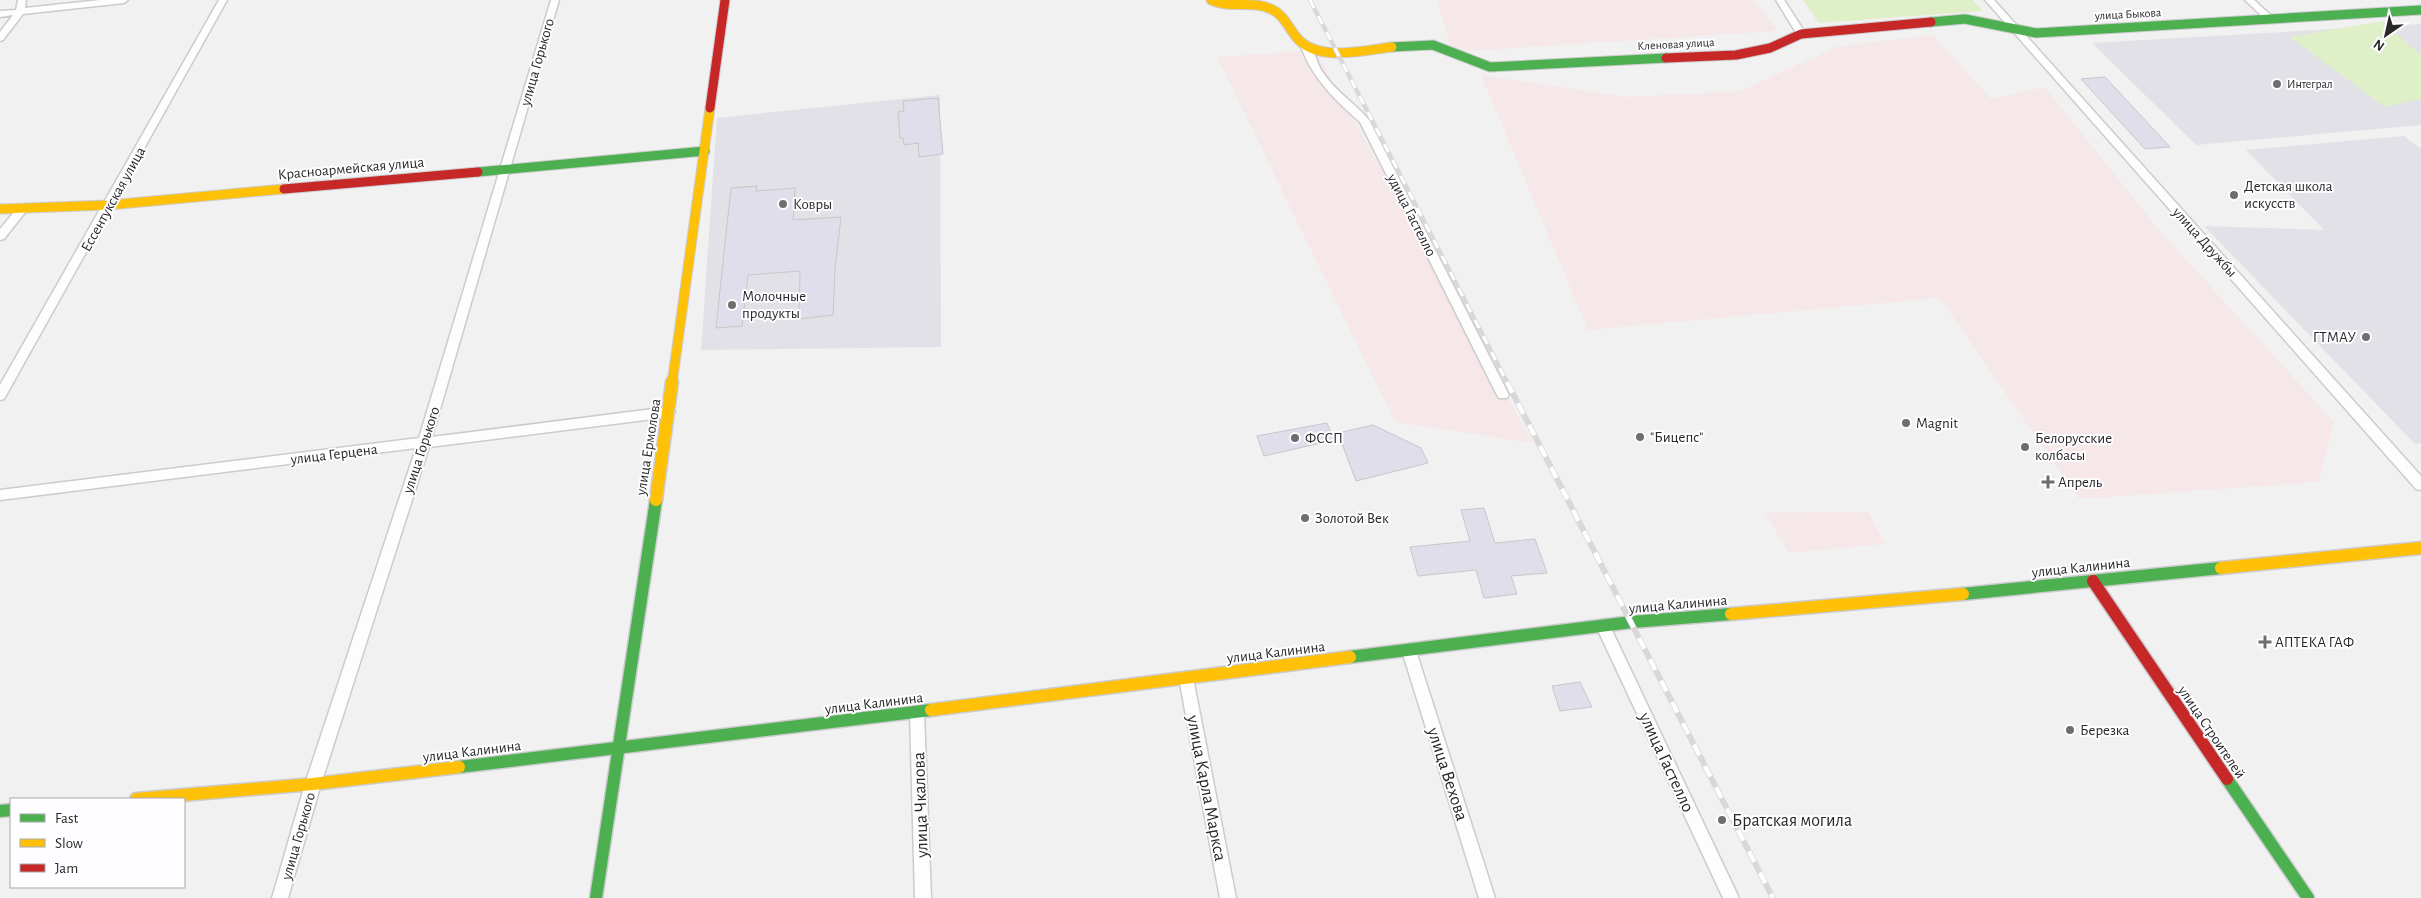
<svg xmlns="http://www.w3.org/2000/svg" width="2421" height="898" viewBox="0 0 2421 898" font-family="'Alegreya Sans',sans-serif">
<rect width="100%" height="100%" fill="#f1f1f2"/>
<g fill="#e1e1e7">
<polygon points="2421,24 2421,125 2196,145 2092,43"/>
<polygon points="940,95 941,347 701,350 717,118"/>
<polygon points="2404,136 2421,149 2421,443 2415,444 2204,226 2324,230 2246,150"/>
</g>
<g fill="#f6e7e8">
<polygon points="1437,0 1754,0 1778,31 1452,52"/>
<polygon points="1933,35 1991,99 2045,87 2159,230 2334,422 2319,482 2079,499 1940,298 1588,330 1481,75 1627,97 1741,91 1839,46"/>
<polygon points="1315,50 1533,443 1395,422 1217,57"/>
<polygon points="1868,512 1885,544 1789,553 1765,513"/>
</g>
<g fill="#dfefc7">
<polygon points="1803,0 1973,0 1983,11 1819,23"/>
<polygon points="2382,21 2421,55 2421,99 2385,107 2290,37"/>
</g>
<g fill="#e0deea" stroke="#c7c7c8">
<polygon points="2105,77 2170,147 2145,149 2081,79"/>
<polygon points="938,98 943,154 919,157 918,143 904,145 903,138 900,138 898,112 904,111 903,101"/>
<polygon points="757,186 756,191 795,188 793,220 841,217 835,269 833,315 799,319 800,271 748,275 742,326 716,328 731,188"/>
<polygon points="1327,423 1334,440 1264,456 1257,436"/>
<polygon points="1373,425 1421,448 1428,463 1356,481 1338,433"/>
<polygon points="1484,508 1495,543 1535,539 1547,573 1511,576 1517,594 1484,598 1476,570 1418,576 1410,547 1470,541 1461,510"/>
<polygon points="1580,682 1592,707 1560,711 1552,686"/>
</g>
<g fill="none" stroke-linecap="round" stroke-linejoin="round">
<defs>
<g id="street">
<polygon points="18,0 26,0 25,8 100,0 128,0 124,3 23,14 3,40 0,41 0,32 13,15 0,17 0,11 16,10"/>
<polygon points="219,0 227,0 4,399 0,400 0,385"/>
<polygon points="551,0 559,0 432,437 669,407 675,412 669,417 429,447 321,784 288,898 272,898 305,784 416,448 0,500 0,490 419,438"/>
<polygon points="1776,0 1784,0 1806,34 1804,36 1798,36"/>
<polygon points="1985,0 1994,0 2421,476 2421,490 2416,489"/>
<polygon points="2245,0 2254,0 2275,19 2267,21"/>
<path d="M1306 44C1314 47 1317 64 1322 71 1334 91 1354 102 1369 120L1509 395 1507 398H1499L1497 395 1360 122C1335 100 1313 79 1301 47Z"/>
<polygon points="23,205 28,208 27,210 4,239 0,240 0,229 19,206"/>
<polygon points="1603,620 1608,622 1739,898 1723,898 1596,626 1598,622"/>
<polygon points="1409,645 1414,647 1416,651 1495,898 1479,898 1402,651 1404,647"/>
<polygon points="1186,672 1191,674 1193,678 1236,898 1220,898 1179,678 1181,674"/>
<polygon points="917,706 922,708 924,713 931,898 915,898 910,713 912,708"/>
</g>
<g id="fast-far1">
<polyline points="1931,22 1965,19 2036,33 2421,10"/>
<polyline points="1392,47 1433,45 1490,67 1666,58"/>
<polyline points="478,172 705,151"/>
</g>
<g id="fast">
<polyline points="1963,594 2221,568"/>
<polyline points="1350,657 1632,622 1731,614"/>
<polyline points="459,767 931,710"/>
<polyline points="2227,779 2308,898"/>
<polyline points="0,811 11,810"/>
<polyline points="596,898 656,500"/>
</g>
<g id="slow-far1">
<path d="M1211 0C1230 9 1252 0 1271 9 1285 15 1289 30 1299 40 1321 62 1365 50 1392 47"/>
<polyline points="0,209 109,205 284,189"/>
<polyline points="672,384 710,108"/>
</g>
<g id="slow">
<polyline points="656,500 672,382"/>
<polyline points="2221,568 2421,548"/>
<polyline points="1731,614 1963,594"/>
<polyline points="931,710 1350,657"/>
<polyline points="136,799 313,784 459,767"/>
</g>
<g id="jam-far1">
<polyline points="1666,58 1736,55 1770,48 1801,34 1931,22"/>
<polyline points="710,108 725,0"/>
<polyline points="284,189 478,172"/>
</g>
<polyline id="jam" points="2093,581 2227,779"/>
</defs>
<use href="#street" stroke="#cccbcd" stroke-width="3"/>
<use href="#fast-far1" stroke="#cccbcd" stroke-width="11"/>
<use href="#fast" stroke="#cccbcd" stroke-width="15"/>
<use href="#slow-far1" stroke="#cccbcd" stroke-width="11"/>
<use href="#slow" stroke="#cccbcd" stroke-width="15"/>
<use href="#jam-far1" stroke="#cccbcd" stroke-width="11"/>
<use href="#jam" stroke="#cccbcd" stroke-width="15"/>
<use href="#street" fill="#fdfdfd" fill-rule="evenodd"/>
<use href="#fast-far1" stroke="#4caf50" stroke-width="9"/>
<use href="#fast" stroke="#4caf50" stroke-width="12"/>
<use href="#slow-far1" stroke="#ffc107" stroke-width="9"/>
<use href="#slow" stroke="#ffc107" stroke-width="12"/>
<use href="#jam-far1" stroke="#c62828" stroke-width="9"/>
<use href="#jam" stroke="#c62828" stroke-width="12"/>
<defs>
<polyline id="rail-far1" points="1310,0 1508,384"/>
<polyline id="rail" points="1507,382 1773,898"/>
</defs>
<use href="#rail-far1" stroke="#d8d8d8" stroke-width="4.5"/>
<use href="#rail" stroke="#d8d8d8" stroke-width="6"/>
<use href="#rail-far1" stroke="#fefdff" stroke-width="3" stroke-dasharray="9" stroke-linecap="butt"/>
<use href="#rail" stroke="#fefdff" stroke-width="4.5" stroke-dasharray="12" stroke-linecap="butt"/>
</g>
<g fill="#6e6e6f" stroke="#fefdff" stroke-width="2">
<circle cx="2277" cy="84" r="5"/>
<circle cx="2234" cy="195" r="5"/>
<circle cx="783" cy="204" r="5"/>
<circle cx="732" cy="305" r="5"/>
<circle cx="2366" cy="337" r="5"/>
<circle cx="1906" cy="423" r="5"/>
<circle cx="1640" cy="437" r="5"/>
<circle cx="1295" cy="438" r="5"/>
<circle cx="2025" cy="447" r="5"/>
<path d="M2045.5 474.5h5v5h5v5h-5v5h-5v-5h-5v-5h5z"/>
<circle cx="1305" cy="518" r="5"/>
<path d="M2262.5 634.5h5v5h5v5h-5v5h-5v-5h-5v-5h5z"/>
<circle cx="2070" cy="730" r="5"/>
<circle cx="1722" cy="820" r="5"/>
</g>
<g text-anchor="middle" stroke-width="4" stroke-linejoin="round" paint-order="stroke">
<g font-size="12" fill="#282829" stroke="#fefdff">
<text transform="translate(2128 14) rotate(-3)" y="4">улица Быкова</text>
<text transform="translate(1676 44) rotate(-3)" y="4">Кленовая улица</text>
</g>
<g font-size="12" fill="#282829" stroke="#fefdff" text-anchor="start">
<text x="2287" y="88">Интеграл</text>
</g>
<g font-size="15" fill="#282829" stroke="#fefdff">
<text transform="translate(537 62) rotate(-74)" y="5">улица Горького</text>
<text transform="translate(351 168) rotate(-5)" y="5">Красноармейская улица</text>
<text transform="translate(113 199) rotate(-61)" y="5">Ессентукская улица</text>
<text transform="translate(1412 215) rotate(63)" y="5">удица Гастелло</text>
<text transform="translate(2205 242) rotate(48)" y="5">улица Дружбы</text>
<text transform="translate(648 447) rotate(-81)" y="5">улица Ермолова</text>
<text transform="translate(421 450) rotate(-72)" y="5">улица Горького</text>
<text transform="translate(334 454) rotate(-7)" y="5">улица Герцена</text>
<text transform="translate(2081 567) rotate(-6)" y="5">улица Калинина</text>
<text transform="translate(1678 604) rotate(-5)" y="5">улица Калинина</text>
<text transform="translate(1276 652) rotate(-7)" y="5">улица Калинина</text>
<text transform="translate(874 703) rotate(-7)" y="5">улица Калинина</text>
<text transform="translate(2212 732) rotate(56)" y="5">улица Строителей</text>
<text transform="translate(472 751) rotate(-7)" y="5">улица Калинина</text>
<text transform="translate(298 836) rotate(-74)" y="5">улица Горького</text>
</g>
<g font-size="15" fill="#282829" stroke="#fefdff" text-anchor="start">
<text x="2244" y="191">Детская школа<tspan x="2244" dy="17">искусств</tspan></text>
<text x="793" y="209">Ковры</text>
<text x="742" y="301">Молочные<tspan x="742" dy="17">продукты</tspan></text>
<text x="2356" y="342" text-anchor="end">ГТМАУ</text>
<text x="1916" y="428">Magnit</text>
<text x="1650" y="442">"Бицепс"</text>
<text x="1305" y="443">ФССП</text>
<text x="2035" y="443">Белорусские<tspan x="2035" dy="17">колбасы</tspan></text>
<text x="2058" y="487">Апрель</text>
<text x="1315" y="523">Золотой Век</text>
<text x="2275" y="647">АПТЕКА ГАФ</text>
<text x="2080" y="735">Березка</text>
</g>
<g font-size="18" fill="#282829" stroke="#fefdff">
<text transform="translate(1667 762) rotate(65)" y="6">улица Гастелло</text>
<text transform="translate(1448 774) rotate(72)" y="6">улица Вехова</text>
<text transform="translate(1207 788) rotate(79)" y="6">улица Карла Маркса</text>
<text transform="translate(920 805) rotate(-92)" y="6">улица Чкалова</text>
</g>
<g font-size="18" fill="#282829" stroke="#fefdff" text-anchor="start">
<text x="1732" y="826">Братская могила</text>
</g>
</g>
<rect x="10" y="798" width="175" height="90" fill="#fefdff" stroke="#a8a8a9"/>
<rect x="20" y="814" width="25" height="8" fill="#4caf50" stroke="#a8a8a9"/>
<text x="55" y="823" font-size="15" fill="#282829">Fast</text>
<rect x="20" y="839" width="25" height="8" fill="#ffc107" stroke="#a8a8a9"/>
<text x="55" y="848" font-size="15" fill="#282829">Slow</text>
<rect x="20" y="864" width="25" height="8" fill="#c62828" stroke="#a8a8a9"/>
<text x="55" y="873" font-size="15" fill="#282829">Jam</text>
<g transform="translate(2386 35) rotate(214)" stroke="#fefdff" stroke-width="4" paint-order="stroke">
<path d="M0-4L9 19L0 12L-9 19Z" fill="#282829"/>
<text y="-8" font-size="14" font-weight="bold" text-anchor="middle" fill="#282829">N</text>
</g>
</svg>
